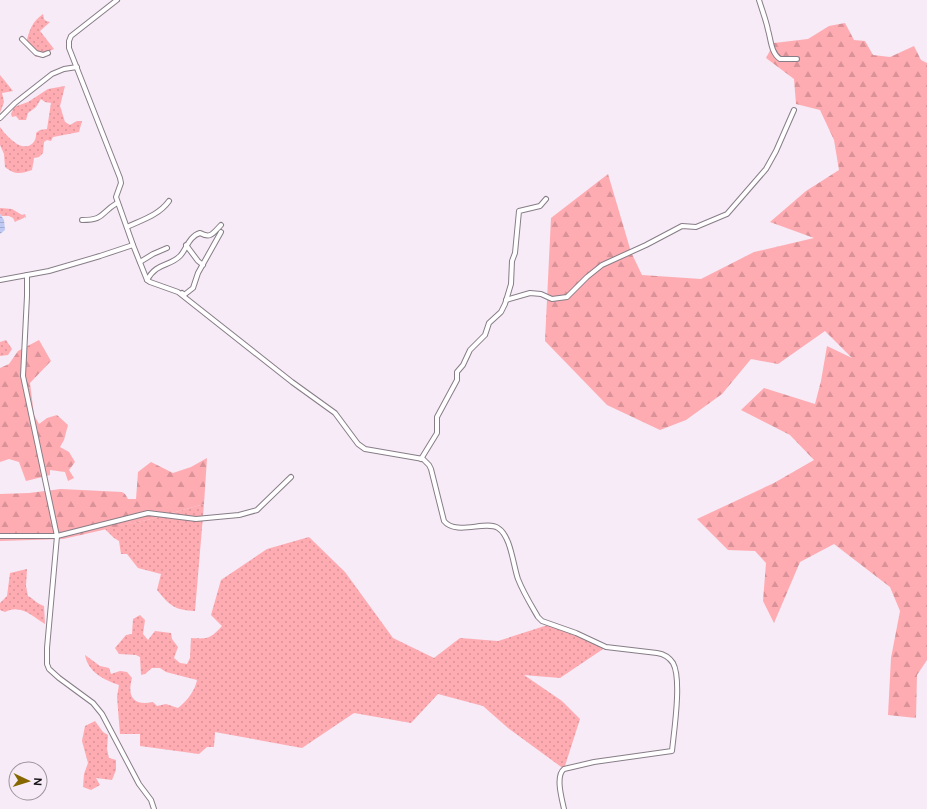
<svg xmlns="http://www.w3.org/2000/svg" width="927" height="809" viewBox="0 0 927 809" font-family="'DM Sans',sans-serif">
<defs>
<pattern id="grass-dots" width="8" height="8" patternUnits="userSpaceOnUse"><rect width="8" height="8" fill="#feabb2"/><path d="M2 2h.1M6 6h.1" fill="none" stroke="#d99298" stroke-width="1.8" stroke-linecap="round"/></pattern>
<pattern id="forest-firs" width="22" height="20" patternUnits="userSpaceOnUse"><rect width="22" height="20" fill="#feabb2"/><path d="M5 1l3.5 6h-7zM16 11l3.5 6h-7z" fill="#d99298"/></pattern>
<pattern id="water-rules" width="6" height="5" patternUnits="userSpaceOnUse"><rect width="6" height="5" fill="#bfc9f3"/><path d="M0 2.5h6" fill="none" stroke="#a3accf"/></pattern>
</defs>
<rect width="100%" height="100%" fill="#f6ebf6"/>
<g fill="url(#grass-dots)">
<path d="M43 14 44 19 46 21 50 22 40 31 54 49 36 57 26 44C29 30 32 22 43 14Z"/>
<polygon points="0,75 13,91 2,93 4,102 0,113"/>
<path d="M65 86 60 106 65 122 70 125 77 121H82L79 132 53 137 51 141 47 140 44 142 43 153 39 157 34 158 32 170C20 174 15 175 5 167L4 154 0 145V127C4 133 11 140 17 144 27 150 37 144 36 133L40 130 47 129 51 103 45 102 41 99 36 107 28 113 26 120H19L16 116 12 117 11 114 14 107 28 102 48 89Z"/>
<path d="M0 208 12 209 22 215 25 214 26 218 25 217C21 220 18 220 15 222L13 218 9 216H2L0 214Z"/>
<polygon points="6,340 12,349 8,355 0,356 0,342"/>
<path d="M204 504 195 611C175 610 170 606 157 590L161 574 138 568 127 554H121L119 541 114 538 105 529 151 519Z"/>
<path d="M309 537 345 572 393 638 434 658 460 638 498 641 551 624 606 647 560 678 524 675 562 701 580 719 564 769 508 728 483 706 438 694 411 723 354 713 302 748 215 732 214 747H207L199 754 140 746V734H120L117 697 119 685C104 680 88 672 85 655L100 666 109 668 111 674 120 671 127 672 132 678C127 697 133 706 153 702L157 706 166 704 178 708C187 701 195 691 197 680L166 672 160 668H152L145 674 141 675 140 657 136 655 119 654 115 648 126 635 132 634 133 619 140 615 145 620 143 634 148 640 155 631 171 633 172 639 178 647 174 658 180 663 187 664 190 658 191 638C208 639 210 639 222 626L211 615 221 580 267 549Z"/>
<path d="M27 569 26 586 28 596C34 599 37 604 44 606L45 624C31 616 22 604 5 612L0 610V603L7 596 10 573Z"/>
<polygon points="95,721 103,732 108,735 107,749 109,758 116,760 116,770 112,780 96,778 100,785 91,790 83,787 84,774 88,763 82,741 85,726"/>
</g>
<g fill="url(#forest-firs)">
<polygon points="845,23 854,40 865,41 873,55 890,57 914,46 921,60 927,63 927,660 917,675 916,718 888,715 891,658 900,611 890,587 834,544 800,562 774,623 763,601 766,563 755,551 728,550 697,519 774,483 814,460 790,435 741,410 764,388 815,404 821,381 827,346 852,358 825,331 778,364 751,359 722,394 686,420 660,430 607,405 545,341 551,218 608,174 631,252 642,275 701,279 754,252 814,238 770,222 806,191 839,170 834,140 820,110 796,104 794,79 766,58 774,43 808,39 829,26"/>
<polygon points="39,340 51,361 30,383 34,415 39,424 47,418 57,415 68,425 64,440 60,447 69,452 75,462 69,470 74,478 68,481 65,472 50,470 50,475 26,481 19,462 9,459 0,462 0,368 9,364 18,351"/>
<polygon points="207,458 204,504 151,519 63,539 0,541 0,494 29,493 61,489 122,492 125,494 128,499 136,499 138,472 151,462 173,473 191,467"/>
</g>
<polygon fill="url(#water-rules)" points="0,214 4,220 5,230 0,234"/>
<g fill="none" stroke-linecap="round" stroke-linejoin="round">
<defs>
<g id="street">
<path d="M759 0C762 10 766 20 768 30 771 40 771 53 780 59H797"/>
<polyline points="22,39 36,53 43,55 48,53"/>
<polyline points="0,118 15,103 52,74 64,69 77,67"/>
<path d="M82 220C105 220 100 213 117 203"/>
<path d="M127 227C142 220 159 215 169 201"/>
<path d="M133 245 147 280 150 282 178 292 292 382 335 413 358 444 365 449 423 459 429 465 431 469 444 521C456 536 486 520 498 528 511 536 513 565 518 579 523 592 531 605 538 617L542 621 576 633 606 647 657 653C664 654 669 657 673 663 682 679 674 731 672 751L594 762 564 769C555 776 562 799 564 809"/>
<polyline points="186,245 198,261 203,265"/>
<polyline points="140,262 153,254 167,248"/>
<polyline points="27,275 27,296 23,376 57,536 47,648 47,664 49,669 59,678 93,703 102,714 139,784 151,800 154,809"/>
<polyline points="0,280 49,271 100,256 133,245 116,197 121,183 120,178 69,48 69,41 71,36 117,0"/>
<path d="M147 280C157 262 169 267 180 256 186 250 189 236 200 233 211 239 213 233 221 225"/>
<polyline points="182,293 184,295 193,288 198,273 221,232"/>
<polyline points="506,300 530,293 541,294 552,299 567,297 587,277 602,265 646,245 682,226 696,227 727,214 766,169 776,151 794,110"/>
<polyline points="421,459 437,433 437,417 457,380 457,372 463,365 470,350 485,335 489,323 501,312 505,304 511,284 512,261 515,253 519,211 540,206 546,199"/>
<polyline points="0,536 57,536 148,513 196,519 239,515 257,510 291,477"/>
</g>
</defs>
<use href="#street" stroke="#877d87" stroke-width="6"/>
<use href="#street" stroke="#fff" stroke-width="4"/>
</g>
<g transform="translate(28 781) rotate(94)"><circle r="19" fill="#f6ebf6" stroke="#9c949c"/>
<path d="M0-3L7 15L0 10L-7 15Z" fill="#866700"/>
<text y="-6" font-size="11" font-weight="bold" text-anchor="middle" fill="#141115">N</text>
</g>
</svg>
